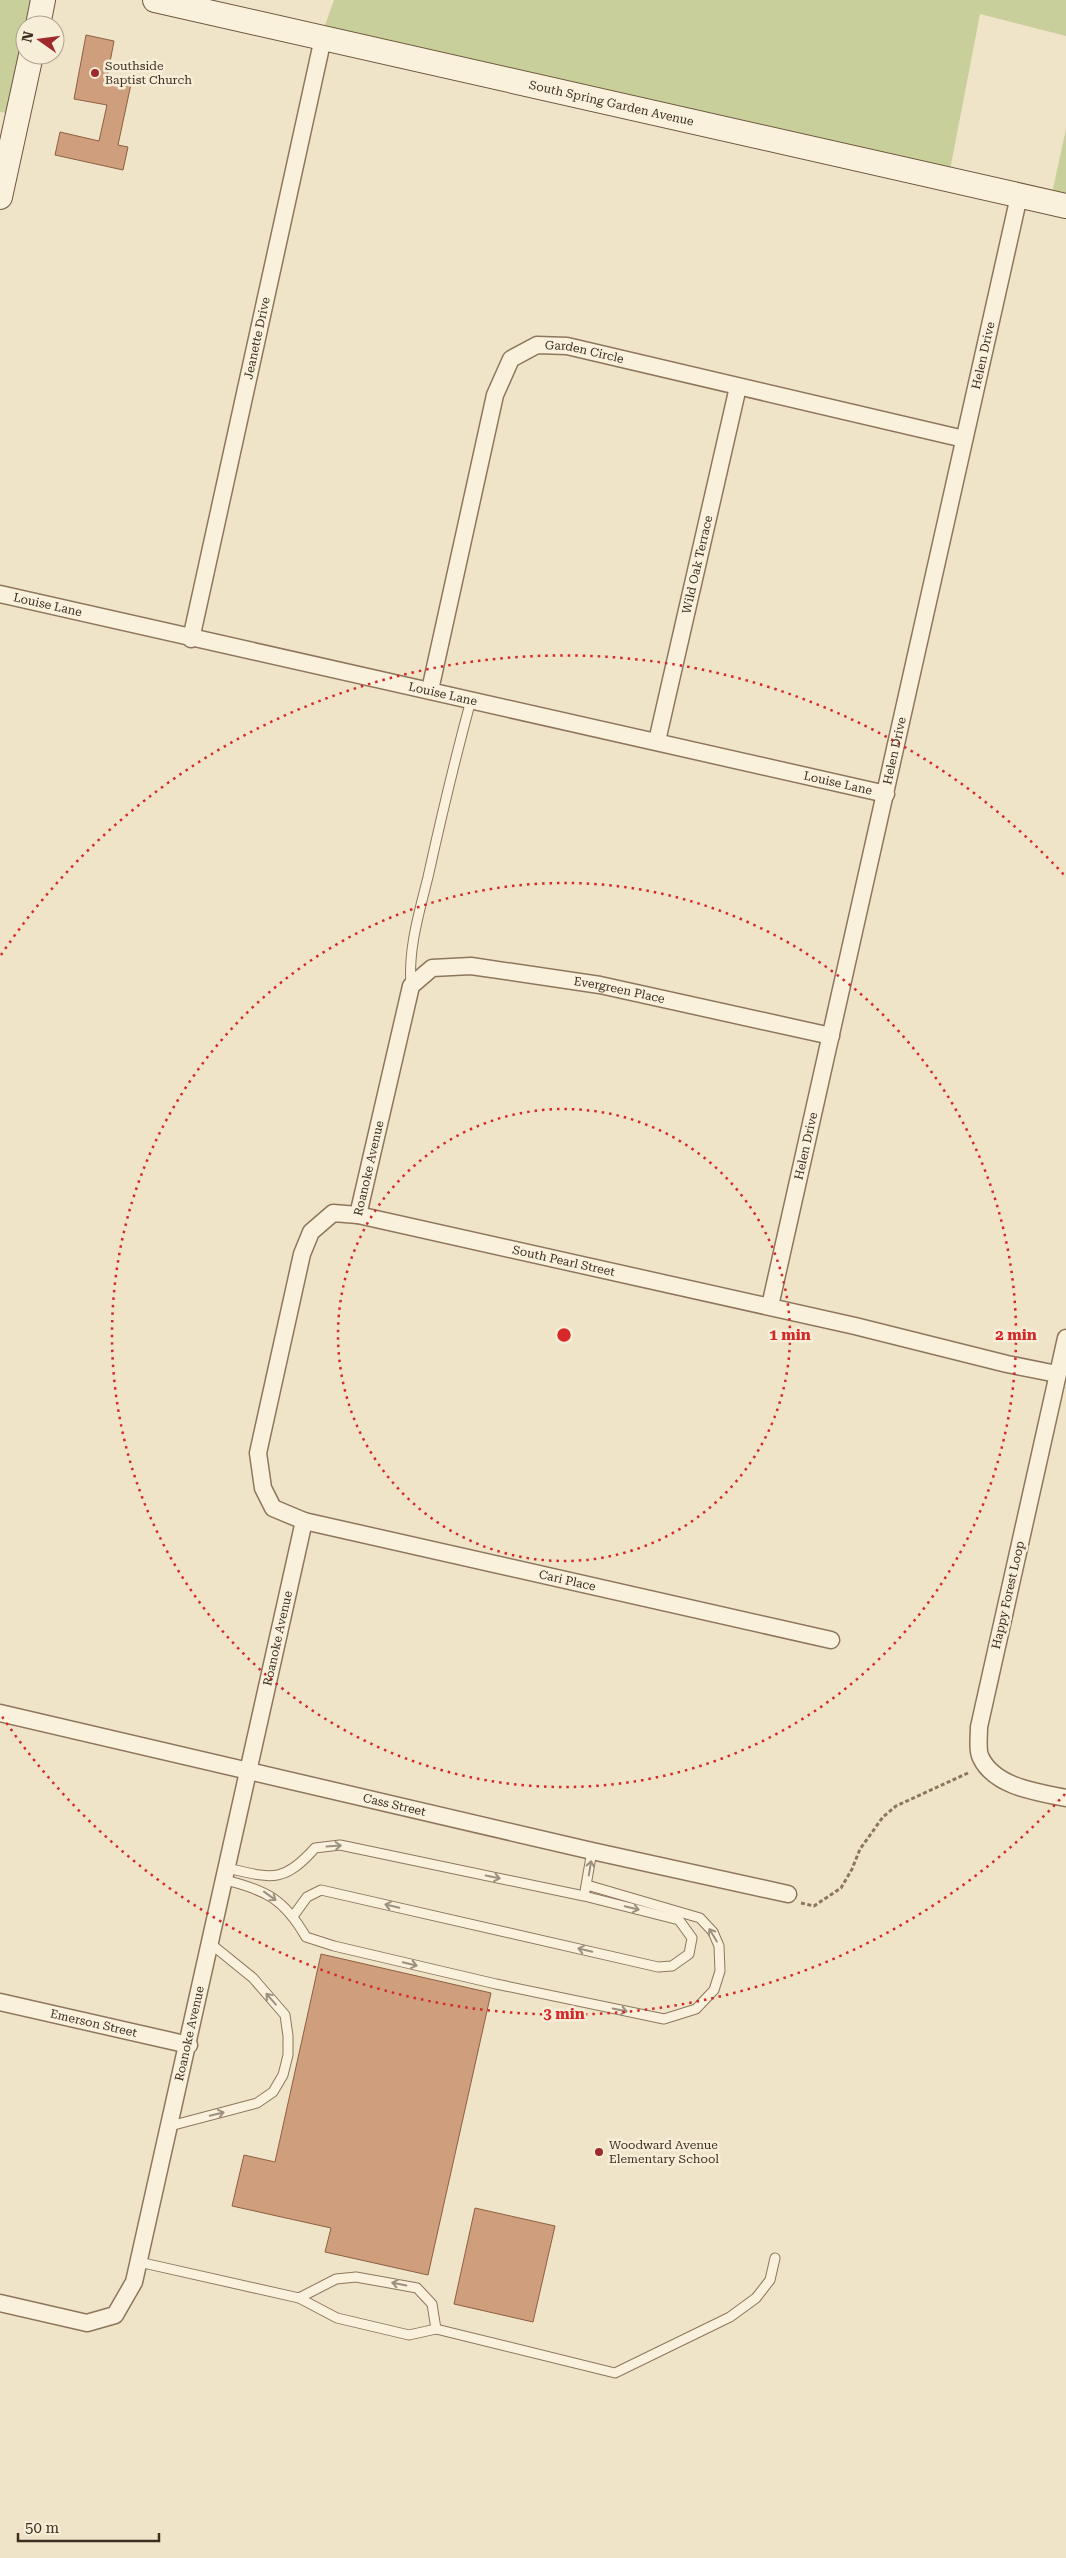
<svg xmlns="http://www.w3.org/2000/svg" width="1066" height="2558" viewBox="0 0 1066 2558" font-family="'Roboto Serif',serif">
<rect width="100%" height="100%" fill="#f0e4c8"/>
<g fill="#c9cf9b">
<polygon points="0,0 32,0 7,113 0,112"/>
<polygon points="334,0 1066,0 1066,36 980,14 950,170 324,28"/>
<polygon points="1066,129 1066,197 1052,193"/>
</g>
<g fill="#cf9f7d" stroke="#8d5f41">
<polygon points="86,35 114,41 107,78 131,84 118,145 128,147 123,170 55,155 60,132 99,141 107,105 74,99"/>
<polygon points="321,1954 491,1993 428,2275 325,2252 331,2228 232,2206 244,2155 275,2162"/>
<polygon points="475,2208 555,2226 533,2322 454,2304"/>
</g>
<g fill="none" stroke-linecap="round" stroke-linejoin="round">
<defs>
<g id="lane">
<path d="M411 986C408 949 419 913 428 877 441 818 455 759 471 700"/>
<path d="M227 1868C271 1878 283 1884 315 1848L340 1845 584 1896 679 1920 692 1938 689 1954 672 1966 658 1967 321 1890 307 1897 294 1915"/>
<path d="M225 1880C266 1890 284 1899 306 1937L334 1946 496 1984 664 2019 696 2009 714 1990 720 1971 719 1946 713 1932 700 1918 587 1885"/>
<polyline points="585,1891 592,1851"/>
<polyline points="170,2126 257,2103 273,2092 283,2075 288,2055 288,2036 285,2015 253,1978 211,1944"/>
<polyline points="139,2262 299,2298 337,2318 409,2335 436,2329 615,2373 730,2317 756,2298 770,2280 775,2258"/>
<polyline points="299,2298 336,2279 356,2277 417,2288 432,2304 436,2329"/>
</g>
<g id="street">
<path id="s1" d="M0 594 886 794"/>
<path id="s2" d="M191 639 323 38"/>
<path id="s3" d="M430 690 495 395 511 359 537 345 567 346 964 439"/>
<path id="s4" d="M657 741 738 387"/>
<path id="s5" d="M358 1215 411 986 432 968 471 966 600 985 831 1036"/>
<path id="s6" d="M770 1306 1019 196"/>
<path d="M1066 1338 979 1727C979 1736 977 1751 981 1758 995 1787 1037 1792 1066 1798"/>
<path id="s7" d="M304 1521 831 1640"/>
<path id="s8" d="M0 1713 592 1851 788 1894"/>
<path id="s9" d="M0 2002 189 2045"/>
<path id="s10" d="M0 2303 87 2323 115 2315 134 2282 304 1521 273 1508 263 1488 258 1453 302 1254 311 1232 333 1213 358 1215 855 1326 1007 1364 1057 1374"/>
</g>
<g id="secondary">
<path id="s11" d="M155 0 1066 206"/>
<polyline points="38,25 43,0"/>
<polyline points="0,197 31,55"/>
</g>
</defs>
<use href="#lane" stroke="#8d765c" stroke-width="11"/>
<use href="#street" stroke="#8d765c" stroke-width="19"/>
<use href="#secondary" stroke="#6f573f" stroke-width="26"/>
<polyline stroke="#8d765c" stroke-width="3" stroke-dasharray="4 2.5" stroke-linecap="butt" points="801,1903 814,1906 841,1888 852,1869 860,1849 883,1817 896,1806 968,1773"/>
<use href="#lane" stroke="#faf1dc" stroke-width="9"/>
<use href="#street" stroke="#faf1dc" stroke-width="16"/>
<use href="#secondary" stroke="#faf1dc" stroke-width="24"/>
</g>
<defs><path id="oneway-shaft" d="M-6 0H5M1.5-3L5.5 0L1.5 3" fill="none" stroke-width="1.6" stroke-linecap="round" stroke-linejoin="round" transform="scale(1.25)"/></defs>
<g stroke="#9c907e">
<use href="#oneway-shaft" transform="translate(334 1846) rotate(-4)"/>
<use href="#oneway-shaft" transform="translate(590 1868) rotate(-81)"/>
<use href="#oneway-shaft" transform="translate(493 1877) rotate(12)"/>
<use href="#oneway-shaft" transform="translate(270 1896) rotate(36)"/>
<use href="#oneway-shaft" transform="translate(392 1906) rotate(-167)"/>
<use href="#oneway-shaft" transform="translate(632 1908) rotate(14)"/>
<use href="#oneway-shaft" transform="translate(713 1935) rotate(-121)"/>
<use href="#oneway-shaft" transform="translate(585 1950) rotate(-167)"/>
<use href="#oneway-shaft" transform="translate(410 1964) rotate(13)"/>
<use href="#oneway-shaft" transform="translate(271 1999) rotate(-131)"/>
<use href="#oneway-shaft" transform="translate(620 2010) rotate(12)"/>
<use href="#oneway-shaft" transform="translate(217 2114) rotate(-14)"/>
<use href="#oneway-shaft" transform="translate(399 2284) rotate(-168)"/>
</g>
<g fill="none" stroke="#d62828" stroke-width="2.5" stroke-dasharray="2.5 5">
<circle cx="564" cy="1335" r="226"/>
<circle cx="564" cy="1335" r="452"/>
<path d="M1065 1794A679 679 0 0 1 1 1715M1 955A679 679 0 0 1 1065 876"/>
</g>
<g fill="#9e2a2b" stroke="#f7eed8" stroke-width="2">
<circle cx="95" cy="73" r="5"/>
<circle cx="599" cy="2152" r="5"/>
</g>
<g text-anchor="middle" stroke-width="5" stroke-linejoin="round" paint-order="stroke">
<g font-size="12" fill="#3d2e20" stroke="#f7eed8" text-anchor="start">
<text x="105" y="70">Southside<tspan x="105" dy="14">Baptist Church</tspan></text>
<text x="609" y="2149">Woodward Avenue<tspan x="609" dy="14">Elementary School</tspan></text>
</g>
<g font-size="12" fill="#3d2e20" stroke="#f7eed8">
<text dy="4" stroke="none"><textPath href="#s11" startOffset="468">South Spring Garden Avenue</textPath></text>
<text dy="4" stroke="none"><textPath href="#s2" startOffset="308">Jeanette Drive</textPath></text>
<text dy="4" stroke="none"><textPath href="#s3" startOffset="419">Garden Circle</textPath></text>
<text dy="4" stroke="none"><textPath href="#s6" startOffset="974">Helen Drive</textPath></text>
<text dy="4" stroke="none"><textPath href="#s4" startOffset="181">Wild Oak Terrace</textPath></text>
<text dy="4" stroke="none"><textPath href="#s1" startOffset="49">Louise Lane</textPath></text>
<text dy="4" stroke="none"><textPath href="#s1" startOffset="454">Louise Lane</textPath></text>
<text dy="4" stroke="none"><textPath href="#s6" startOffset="569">Helen Drive</textPath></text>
<text dy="4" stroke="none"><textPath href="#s1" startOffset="859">Louise Lane</textPath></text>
<text dy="4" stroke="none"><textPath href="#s5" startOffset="452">Evergreen Place</textPath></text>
<text dy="4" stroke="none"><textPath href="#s6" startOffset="164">Helen Drive</textPath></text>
<text dy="4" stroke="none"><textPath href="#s5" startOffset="48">Roanoke Avenue</textPath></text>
<text dy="4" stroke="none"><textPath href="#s10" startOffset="1520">South Pearl Street</textPath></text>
<text dy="4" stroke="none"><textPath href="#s7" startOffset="270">Cari Place</textPath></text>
<text transform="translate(1008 1595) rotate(-77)" y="4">Happy Forest Loop</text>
<text dy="4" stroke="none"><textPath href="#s10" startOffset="816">Roanoke Avenue</textPath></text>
<text dy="4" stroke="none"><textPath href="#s8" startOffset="405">Cass Street</textPath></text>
<text dy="4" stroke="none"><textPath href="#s9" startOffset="96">Emerson Street</textPath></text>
<text dy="4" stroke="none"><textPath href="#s10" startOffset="411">Roanoke Avenue</textPath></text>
</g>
</g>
<circle cx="564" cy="1335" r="8" fill="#d62828" stroke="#f7eed8" stroke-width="2.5"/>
<g font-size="15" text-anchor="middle" font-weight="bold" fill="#d62828" stroke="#f7eed8" stroke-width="5" stroke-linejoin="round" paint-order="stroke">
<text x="790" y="1340">1 min</text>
<text x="1016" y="1340">2 min</text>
<text x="564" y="2019">3 min</text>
</g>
<g transform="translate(40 40) rotate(284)"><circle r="24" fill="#f7eed8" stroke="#ada18e"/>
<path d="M0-4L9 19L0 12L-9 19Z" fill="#9e2a2b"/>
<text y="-8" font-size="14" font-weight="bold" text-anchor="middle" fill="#3d2e20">N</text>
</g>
<path d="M18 2533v8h141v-8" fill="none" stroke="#3d2e20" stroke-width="2.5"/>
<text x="25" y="2533" font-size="15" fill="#3d2e20" stroke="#f7eed8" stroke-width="4" paint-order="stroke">50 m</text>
</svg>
